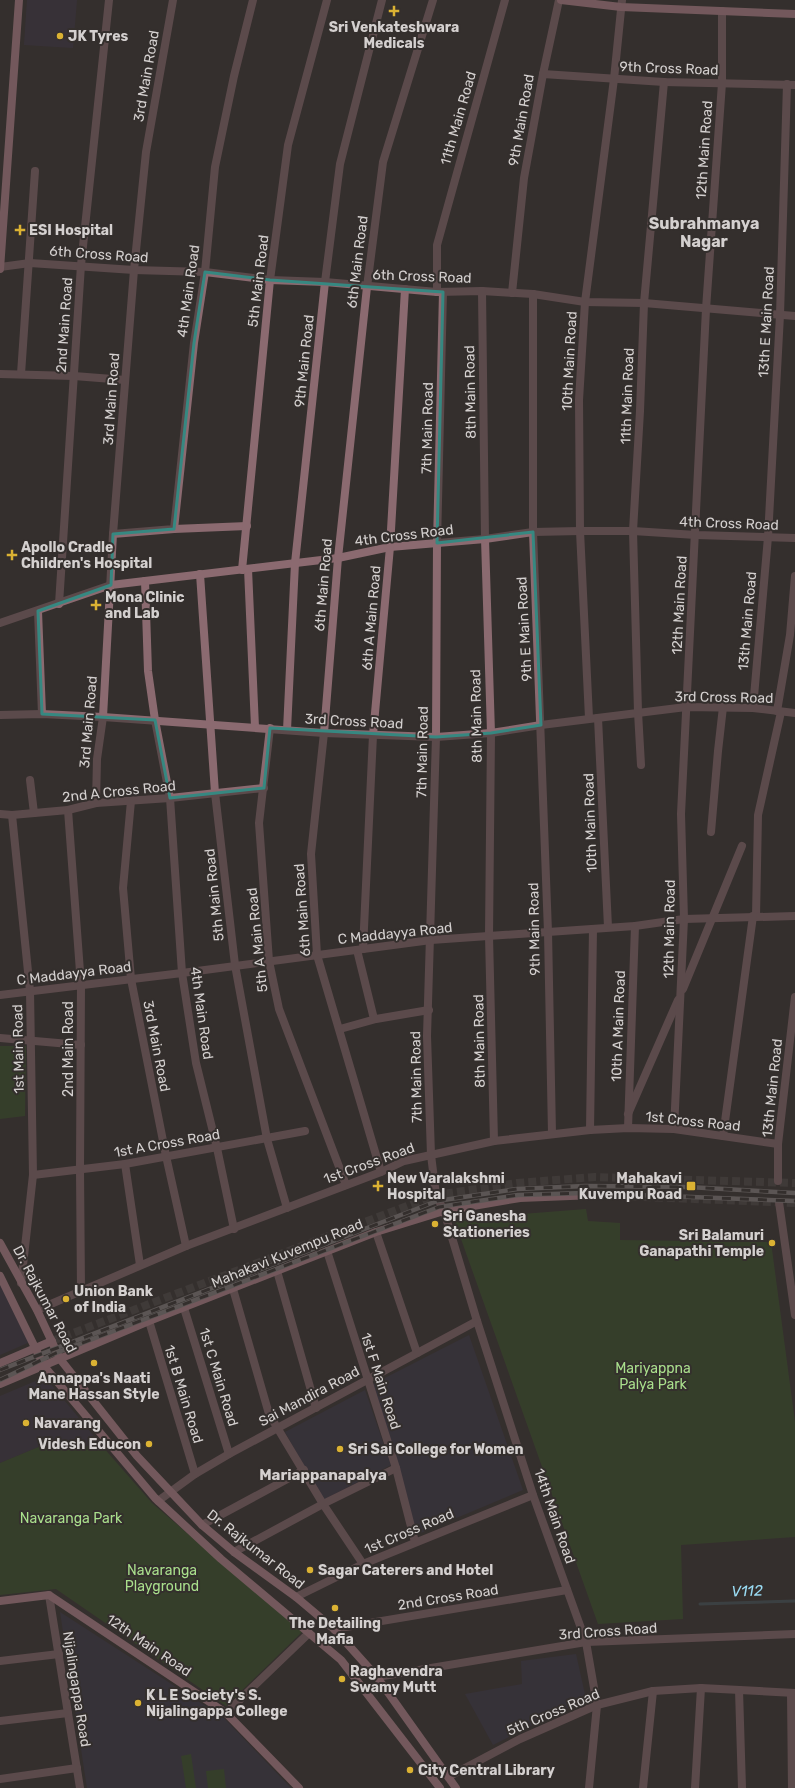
<svg xmlns="http://www.w3.org/2000/svg" width="795" height="1788" viewBox="0 0 795 1788" font-family="Rubik,sans-serif">
<rect width="100%" height="100%" fill="#342f2d"/>
<g fill="#3b3444">
<polygon points="27,0 77,0 73,48 24,45"/>
<polygon points="0,1284 30,1342 0,1355"/>
<polygon points="45,1377 102,1446 41,1446 0,1463 0,1396"/>
</g>
<g fill="#393546">
<polygon points="469,1335 523,1490 416,1535 373,1384"/>
<polygon points="365,1390 391,1465 323,1500 285,1432"/>
<polygon points="60,1612 224,1718 291,1788 87,1788"/>
<polygon points="576,1654 586,1699 493,1745 465,1694 522,1684 521,1661"/>
</g>
<g fill="#365127">
<polygon points="0,1046 26,1046 25,1116 0,1119"/>
<polygon points="586,1209 588,1221 620,1223 620,1240 771,1242 795,1422 795,1537 681,1545 683,1619 598,1624 455,1222 522,1214"/>
<polygon points="41,1446 102,1446 152,1503 302,1632 226,1706 56,1589 0,1595 0,1463"/>
<polygon points="191,1754 196,1788 186,1788 181,1756"/>
<polygon points="224,1769 226,1788 208,1788 206,1771"/>
</g>
<g fill="none" stroke-linecap="round" stroke-linejoin="round">
<polyline stroke="#44565c" stroke-width="3" points="700,1604 795,1601"/>
<g stroke="#4c4745" stroke-width="8" stroke-dasharray="8 4" stroke-linecap="butt">
<polyline points="595,1195 795,1203"/>
<polyline points="52,1341 436,1195 517,1183 595,1177 795,1183"/>
</g>
<g stroke="#8b6a70" stroke-width="8">
<polyline points="543,74 664,82 795,85"/>
<polyline points="0,267 30,263 134,270 205,272 270,280 325,282 437,292 482,291 533,294 585,302 644,303 795,316"/>
<polyline points="482,291 485,539 491,733 489,936 494,1141"/>
<polyline points="437,292 437,245 505,0"/>
<polyline points="443,292 437,543 436,737 427,1036 431,1155 436,1195 444,1211 477,1321 533,1495 586,1642 597,1705 589,1788"/>
<polyline points="512,293 524,178 543,74 559,0"/>
<polyline points="533,294 533,532 548,932 552,1133"/>
<polyline points="0,374 74,376 125,380"/>
<polyline points="21,374 35,171"/>
<polyline points="174,529 247,526"/>
<polyline points="113,534 174,529 194,343 205,272 215,167 234,76 253,0"/>
<polyline points="248,569 255,727"/>
<polyline points="242,570 270,280 288,145 327,0"/>
<polyline points="200,574 215,793 235,965 267,1139 287,1208"/>
<polyline points="145,581 148,671 155,720 170,798 182,973 196,1063 217,1148 234,1229"/>
<polyline points="59,604 81,265 109,0"/>
<polyline points="38,611 42,714"/>
<polyline points="0,623 111,585 338,558 390,547 485,539 533,532 580,531 633,531 696,535 795,538"/>
<polyline points="753,708 768,537 780,315 787,84"/>
<polyline points="777,711 790,635 795,576"/>
<polyline points="0,715 42,714 103,717 324,733 436,737 491,733 541,725 686,707 753,708 795,713"/>
<polyline points="589,718 580,531 579,400 585,302 614,79 622,0"/>
<polyline points="598,718 608,927"/>
<polyline points="270,728 259,823 269,961 279,1009 346,1185"/>
<polyline points="287,730 295,563 325,282 340,164 382,0"/>
<polyline points="641,765 638,712 633,531 640,411 644,303 664,82"/>
<polyline points="30,780 34,813"/>
<polyline points="131,801 123,888 131,979 166,1156 186,1246"/>
<polyline points="96,803 97,759 103,717 113,534 134,270 146,152 173,0"/>
<polyline points="68,810 81,985 80,1170 81,1290"/>
<polyline points="0,814 12,815 68,810 96,803 170,798 264,788"/>
<polyline points="12,815 30,991 33,1175 21,1283"/>
<polyline points="711,832 718,751 723,707"/>
<polyline points="756,916 758,815 781,712"/>
<polyline points="363,949 373,735 390,547 405,289"/>
<polyline points="357,950 374,1019"/>
<polyline points="683,989 742,846"/>
<polyline points="0,995 182,973 431,940 635,926 684,919 795,916"/>
<polyline points="340,1029 376,1019 429,1010"/>
<polyline points="0,1038 81,1045"/>
<polyline points="628,1114 678,1000"/>
<polyline points="628,1128 635,926"/>
<polyline points="674,1129 684,919 681,814 706,309 722,83 722,11"/>
<polyline points="590,1130 593,929"/>
<polyline points="723,1136 753,916"/>
<polyline points="125,1164 140,1265"/>
<polyline points="381,1172 317,955 311,854 324,733 338,558 367,287 383,162 433,0"/>
<polyline points="33,1175 125,1164 305,1131"/>
<polyline points="778,1181 778,1144 795,997"/>
<polyline points="779,1202 795,1315"/>
<polyline points="376,1232 417,1353"/>
<polyline points="327,1251 396,1468 415,1542"/>
<polyline points="277,1271 316,1408"/>
<polyline points="233,1289 269,1414 323,1504 363,1564"/>
<polyline points="184,1308 229,1454"/>
<polyline points="37,1310 186,1246 381,1172 404,1161 494,1141 590,1130 628,1128 674,1129 778,1144"/>
<polyline points="149,1321 195,1474"/>
<polyline points="158,1501 195,1474 229,1454 477,1321"/>
<polyline points="202,1525 304,1470"/>
<polyline points="234,1552 323,1504 396,1468"/>
<polyline points="49,1595 80,1788"/>
<polyline points="296,1597 363,1564 533,1495"/>
<polyline points="334,1629 567,1590"/>
<polyline points="0,1661 59,1654"/>
<polyline points="377,1677 586,1642 795,1634"/>
<polyline points="739,1690 742,1788"/>
<polyline points="791,1693 792,1788"/>
<polyline points="226,1713 309,1633"/>
<polyline points="0,1721 68,1713"/>
<polyline points="448,1777 520,1739 597,1705 653,1691 701,1688 795,1693"/>
<polyline points="0,1779 77,1768"/>
<polyline points="643,1788 653,1691"/>
<polyline points="695,1788 701,1688"/>
</g>
<g stroke="#be8b94" stroke-width="8">
<polyline points="561,0 621,7 795,14"/>
<polyline points="0,269 19,0"/>
<polyline points="0,1243 37,1310 60,1359 137,1456 202,1525 234,1552 296,1597 334,1629 377,1677 456,1788"/>
<polyline points="0,1276 44,1366 155,1498 221,1559 341,1660 440,1788"/>
<polyline points="0,1363 52,1341"/>
<polyline points="0,1384 149,1321 376,1232 444,1211 520,1198 595,1195"/>
<polyline points="0,1601 49,1595 226,1713 299,1788"/>
</g>
<defs>
<g id="rail">
<polyline points="0,1370 437,1201 517,1189 585,1186 688,1187 795,1193"/>
<polyline points="0,1380 56,1353 439,1207 518,1195 585,1193 795,1201"/>
</g>
</defs>
<use href="#rail" stroke="#898483" stroke-width="4.5"/>
<use href="#rail" stroke="#342f2d" stroke-width="3" stroke-dasharray="9" stroke-linecap="butt"/>
</g>
<path d="M0 0H795V1788H0ZM205 272 270 280 443 292 437 543 533 532 541 725 491 733 436 737 270 728 264 788 170 798 155 720 42 714 38 611 111 585 113 534 174 529 194 343Z" fill="#342f2d" fill-opacity=".55" fill-rule="evenodd"/>
<path fill="none" stroke="#368881" stroke-width="3" stroke-linejoin="round" d="M205 272 270 280 443 292 437 543 533 532 541 725 491 733 436 737 270 728 264 788 170 798 155 720 42 714 38 611 111 585 113 534 174 529 194 343Z"/>
<g fill="#dbb233" stroke="#342f2d" stroke-width="1.5">
<path d="M392 5h4v4h4v4h-4v4h-4v-4h-4v-4h4z"/>
<circle cx="60" cy="36" r="4"/>
<path d="M18 224h4v4h4v4h-4v4h-4v-4h-4v-4h4z"/>
<path d="M10 549h4v4h4v4h-4v4h-4v-4h-4v-4h4z"/>
<path d="M94 599h4v4h4v4h-4v4h-4v-4h-4v-4h4z"/>
<path d="M376 1180h4v4h4v4h-4v4h-4v-4h-4v-4h4z"/>
<rect x="686" y="1181" width="10" height="10" rx="2"/>
<circle cx="435" cy="1224" r="4"/>
<circle cx="772" cy="1243" r="4"/>
<circle cx="66" cy="1299" r="4"/>
<circle cx="94" cy="1363" r="4"/>
<circle cx="26" cy="1423" r="4"/>
<circle cx="149" cy="1444" r="4"/>
<circle cx="340" cy="1449" r="4"/>
<circle cx="310" cy="1570" r="4"/>
<circle cx="335" cy="1608" r="4"/>
<circle cx="342" cy="1679" r="4"/>
<circle cx="138" cy="1703" r="4"/>
<circle cx="410" cy="1770" r="4"/>
</g>
<g text-anchor="middle" stroke-width="4" stroke-linejoin="round" paint-order="stroke">
<g font-size="14" font-weight="bold" fill="#d4d0cf" stroke="#342f2d" text-anchor="start">
<text x="394" y="32" text-anchor="middle">Sri Venkateshwara<tspan x="394" dy="16">Medicals</tspan></text>
<text x="68" y="41">JK Tyres</text>
<text x="29" y="235">ESI Hospital</text>
<text x="21" y="552">Apollo Cradle<tspan x="21" dy="16">Children's Hospital</tspan></text>
<text x="105" y="602">Mona Clinic<tspan x="105" dy="16">and Lab</tspan></text>
<text x="387" y="1183">New Varalakshmi<tspan x="387" dy="16">Hospital</tspan></text>
<text x="682" y="1183" text-anchor="end">Mahakavi<tspan x="682" dy="16">Kuvempu Road</tspan></text>
<text x="443" y="1221">Sri Ganesha<tspan x="443" dy="16">Stationeries</tspan></text>
<text x="764" y="1240" text-anchor="end">Sri Balamuri<tspan x="764" dy="16">Ganapathi Temple</tspan></text>
<text x="74" y="1296">Union Bank<tspan x="74" dy="16">of India</tspan></text>
<text x="94" y="1383" text-anchor="middle">Annappa's Naati<tspan x="94" dy="16">Mane Hassan Style</tspan></text>
<text x="34" y="1428">Navarang</text>
<text x="141" y="1449" text-anchor="end">Videsh Educon</text>
<text x="348" y="1454">Sri Sai College for Women</text>
<text x="318" y="1575">Sagar Caterers and Hotel</text>
<text x="335" y="1628" text-anchor="middle">The Detailing<tspan x="335" dy="16">Mafia</tspan></text>
<text x="350" y="1676">Raghavendra<tspan x="350" dy="16">Swamy Mutt</tspan></text>
<text x="146" y="1700">K L E Society's S.<tspan x="146" dy="16">Nijalingappa College</tspan></text>
<text x="418" y="1775">City Central Library</text>
</g>
<g font-size="14" fill="#d4d0cf" stroke="#342f2d">
<text transform="translate(669 68) rotate(2)" y="5">9th Cross Road</text>
<text transform="translate(146 76) rotate(-80)" y="5">3rd Main Road</text>
<text transform="translate(458 118) rotate(-74)" y="5">11th Main Road</text>
<text transform="translate(521 120) rotate(-80)" y="5">9th Main Road</text>
<text transform="translate(704 150) rotate(-86)" y="5">12th Main Road</text>
<text transform="translate(99 254) rotate(4)" y="5">6th Cross Road</text>
<text transform="translate(357 262) rotate(-83)" y="5">6th Main Road</text>
<text transform="translate(422 276) rotate(2)" y="5">6th Cross Road</text>
<text transform="translate(258 281) rotate(-83)" y="5">5th Main Road</text>
<text transform="translate(188 291) rotate(-82)" y="5">4th Main Road</text>
<text transform="translate(766 322) rotate(-87)" y="5">13th E Main Road</text>
<text transform="translate(64 325) rotate(-86)" y="5">2nd Main Road</text>
<text transform="translate(304 361) rotate(-84)" y="5">9th Main Road</text>
<text transform="translate(569 361) rotate(-87)" y="5">10th Main Road</text>
<text transform="translate(470 392) rotate(-91)" y="5">8th Main Road</text>
<text transform="translate(627 396) rotate(-88)" y="5">11th Main Road</text>
<text transform="translate(111 399) rotate(-86)" y="5">3rd Main Road</text>
<text transform="translate(427 428) rotate(-89)" y="5">7th Main Road</text>
<text transform="translate(729 523) rotate(2)" y="5">4th Cross Road</text>
<text transform="translate(404 535) rotate(-7)" y="5">4th Cross Road</text>
<text transform="translate(323 585) rotate(-85)" y="5">6th Main Road</text>
<text transform="translate(679 605) rotate(-87)" y="5">12th Main Road</text>
<text transform="translate(371 618) rotate(-85)" y="5">6th A Main Road</text>
<text transform="translate(747 621) rotate(-85)" y="5">13th Main Road</text>
<text transform="translate(524 629) rotate(-93)" y="5">9th E Main Road</text>
<text transform="translate(724 697) rotate(1)" y="5">3rd Cross Road</text>
<text transform="translate(476 716) rotate(-91)" y="5">8th Main Road</text>
<text transform="translate(354 721) rotate(3)" y="5">3rd Cross Road</text>
<text transform="translate(88 722) rotate(-85)" y="5">3rd Main Road</text>
<text transform="translate(422 752) rotate(-89)" y="5">7th Main Road</text>
<text transform="translate(119 791) rotate(-6)" y="5">2nd A Cross Road</text>
<text transform="translate(590 823) rotate(-92)" y="5">10th Main Road</text>
<text transform="translate(214 895) rotate(-96)" y="5">5th Main Road</text>
<text transform="translate(302 910) rotate(-94)" y="5">6th Main Road</text>
<text transform="translate(534 929) rotate(-91)" y="5">9th Main Road</text>
<text transform="translate(669 929) rotate(-89)" y="5">12th Main Road</text>
<text transform="translate(395 933) rotate(-6)" y="5">C Maddayya Road</text>
<text transform="translate(257 940) rotate(-96)" y="5">5th A Main Road</text>
<text transform="translate(74 973) rotate(-7)" y="5">C Maddayya Road</text>
<text transform="translate(202 1013) rotate(82)" y="5">4th Main Road</text>
<text transform="translate(618 1026) rotate(-88)" y="5">10th A Main Road</text>
<text transform="translate(479 1041) rotate(-91)" y="5">8th Main Road</text>
<text transform="translate(157 1046) rotate(79)" y="5">3rd Main Road</text>
<text transform="translate(18 1049) rotate(-91)" y="5">1st Main Road</text>
<text transform="translate(68 1049) rotate(-90)" y="5">2nd Main Road</text>
<text transform="translate(416 1077) rotate(-91)" y="5">7th Main Road</text>
<text transform="translate(772 1088) rotate(-84)" y="5">13th Main Road</text>
<text transform="translate(693 1121) rotate(6)" y="5">1st Cross Road</text>
<text transform="translate(167 1143) rotate(-10)" y="5">1st A Cross Road</text>
<text transform="translate(369 1163) rotate(-20)" y="5">1st Cross Road</text>
<text transform="translate(287 1253) rotate(-22)" y="5">Mahakavi Kuvempu Road</text>
<text transform="translate(45 1299) rotate(62)" y="5">Dr. Rajkumar Road</text>
<text transform="translate(219 1377) rotate(73)" y="5">1st C Main Road</text>
<text transform="translate(381 1381) rotate(72)" y="5">1st F Main Road</text>
<text transform="translate(184 1394) rotate(73)" y="5">1st B Main Road</text>
<text transform="translate(309 1396) rotate(-28)" y="5">Sai Mandira Road</text>
<text transform="translate(555 1516) rotate(71)" y="5">14th Main Road</text>
<text transform="translate(409 1531) rotate(-23)" y="5">1st Cross Road</text>
<text transform="translate(256 1549) rotate(38)" y="5">Dr. Rajkumar Road</text>
<text transform="translate(448 1597) rotate(-9)" y="5">2nd Cross Road</text>
<text transform="translate(608 1631) rotate(-4)" y="5">3rd Cross Road</text>
<text transform="translate(149 1645) rotate(34)" y="5">12th Main Road</text>
<text transform="translate(77 1689) rotate(81)" y="5">Nijalingappa Road</text>
<text transform="translate(553 1712) rotate(-23)" y="5">5th Cross Road</text>
</g>
<g font-size="14" fill="#a9df8c" stroke="#342f2d">
<text x="653" y="1373">Mariyappna<tspan x="653" dy="16">Palya Park</tspan></text>
<text x="71" y="1523">Navaranga Park</text>
<text x="162" y="1575">Navaranga<tspan x="162" dy="16">Playground</tspan></text>
</g>
<g font-size="15" font-weight="bold" fill="#d4d0cf" stroke="#342f2d">
<text x="323" y="1480">Mariappanapalya</text>
</g>
<g font-size="15" font-style="italic" fill="#9adcf4" stroke="#342f2d">
<text transform="translate(747 1591) rotate(-2)" y="5">V112</text>
</g>
<g font-size="16" font-weight="bold" fill="#d4d0cf" stroke="#342f2d">
<text x="704" y="229">Subrahmanya<tspan x="704" dy="18">Nagar</tspan></text>
</g>
</g>
</svg>
